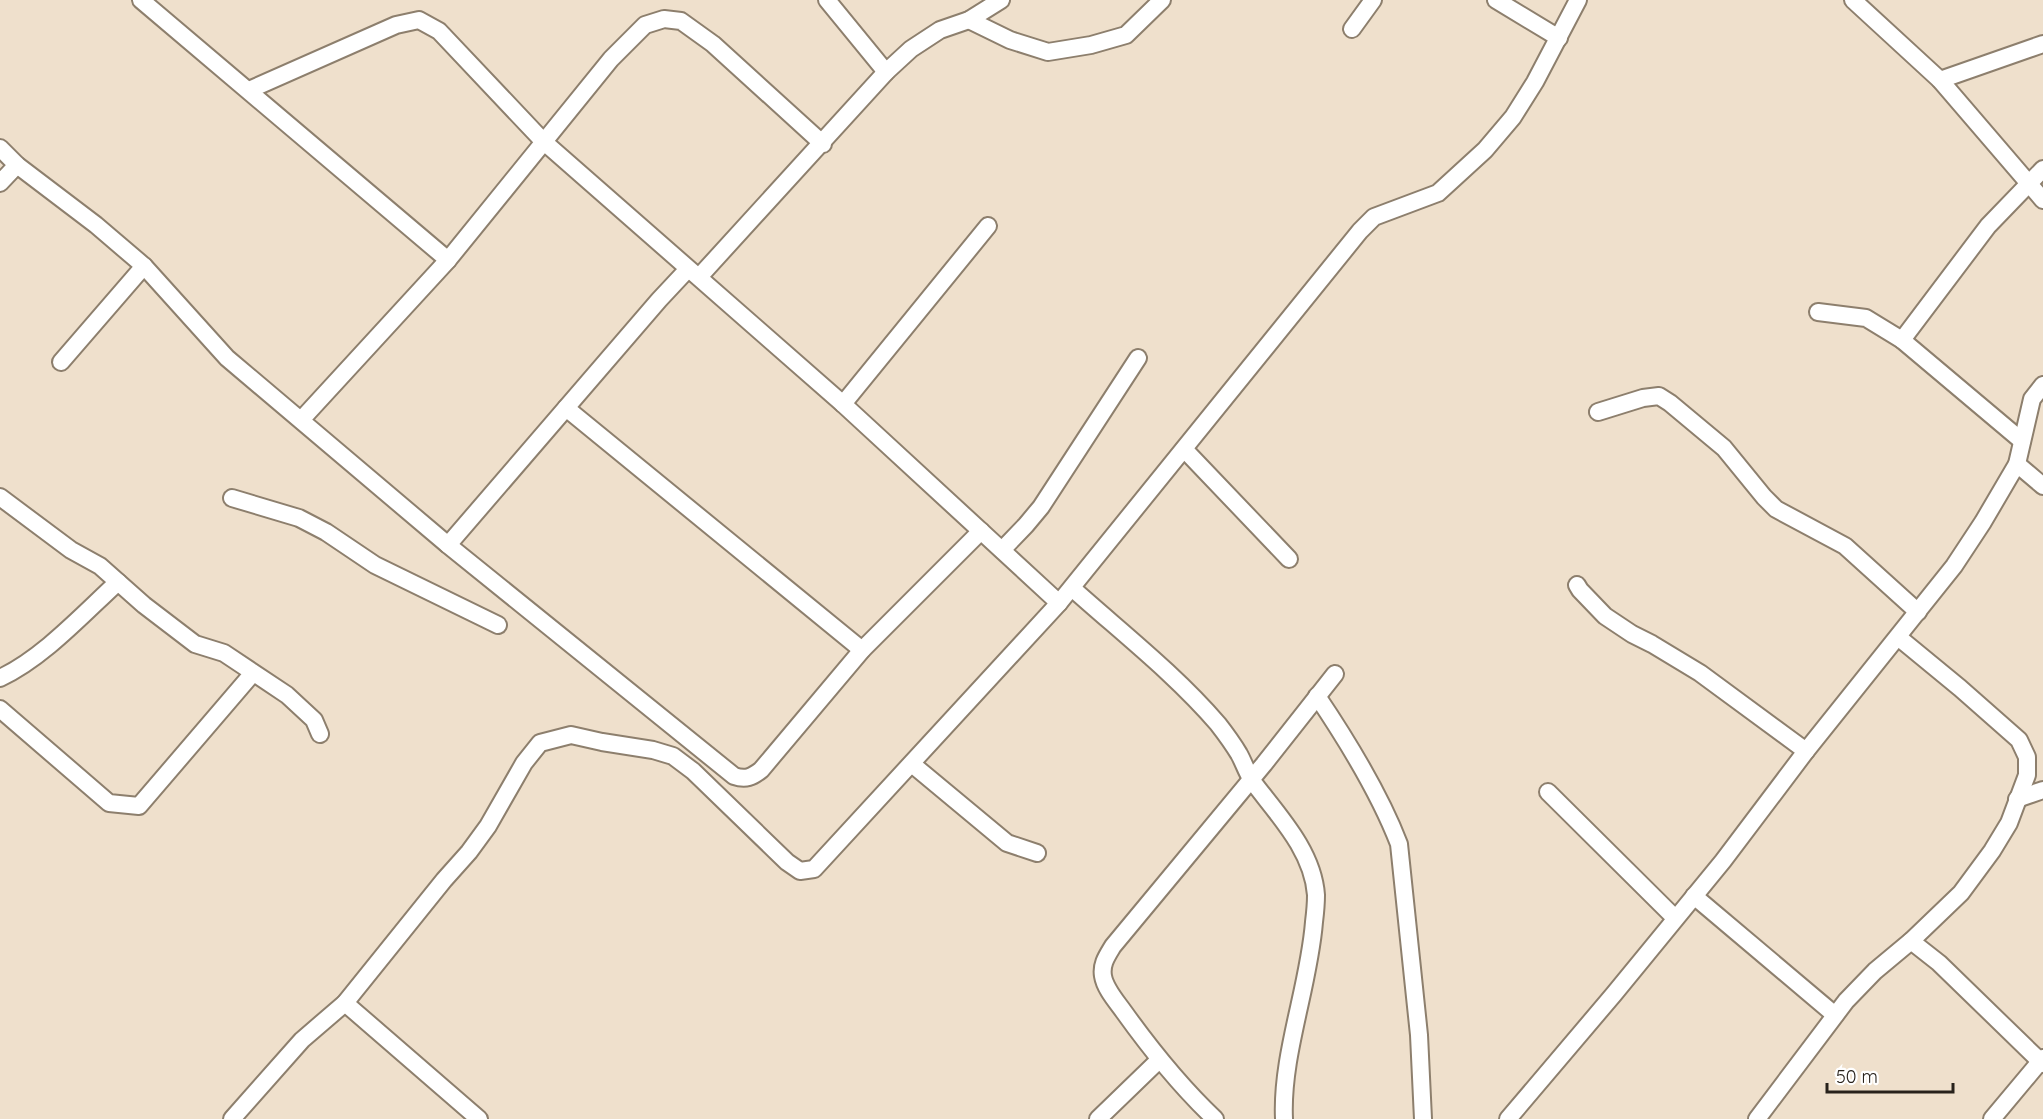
<svg xmlns="http://www.w3.org/2000/svg" width="2043" height="1119" viewBox="0 0 2043 1119" font-family="Quicksand,sans-serif">
<rect width="100%" height="100%" fill="#efe0cc"/>
<g fill="none" stroke-linecap="round" stroke-linejoin="round">
<defs>
<g id="minor">
<polyline points="141,0 448,260"/>
<polyline points="827,0 886,72"/>
<polyline points="1496,0 1559,38"/>
<polyline points="1853,0 1940,80 2043,200"/>
<polyline points="969,20 1010,40 1048,52 1091,45 1126,35 1162,0"/>
<polyline points="1352,29 1373,0"/>
<polyline points="1940,80 2043,44"/>
<polyline points="249,90 396,25 419,20 439,31 543,141 843,404 1059,603"/>
<path d="M0 148 17 165 96 225 144 266 227 358 448 545 734 776C746 780 752 777 761 770L862 650 981 531"/>
<polyline points="0,183 17,165"/>
<polyline points="699,277 886,72 911,49 940,30 969,20 1001,0"/>
<polyline points="1818,312 1866,318 1902,340 2022,441"/>
<polyline points="1902,340 1988,226 2043,169"/>
<polyline points="61,362 144,266"/>
<polyline points="843,404 988,226"/>
<polyline points="566,408 862,650"/>
<polyline points="1598,412 1643,398 1659,396 1670,403 1724,448 1764,497 1776,509 1845,546 1918,612"/>
<polyline points="301,420 448,260 611,59 645,25 664,19 681,21 713,44 823,144"/>
<polyline points="1184,449 1289,559"/>
<polyline points="2017,464 2043,486"/>
<polyline points="0,497 71,550 100,566 144,605 195,644 224,653 287,695 314,720 320,734"/>
<polyline points="232,498 299,518 326,532 375,565 498,625"/>
<polyline points="448,545 659,300 688,269"/>
<polyline points="1002,550 1026,525 1041,507 1138,358"/>
<polyline points="1577,585 1580,590 1605,616 1632,634 1652,644 1700,673 1806,751"/>
<path d="M1072 588C1121 632 1175 674 1218 724 1225 733 1233 744 1239 754 1244 763 1247 773 1253 782 1278 815 1313 851 1316 895 1316 904 1315 914 1314 922 1309 987 1281 1055 1284 1119"/>
<path d="M0 678C43 658 83 614 118 582"/>
<path d="M1317 696C1348 742 1379 792 1399 844L1419 1035 1423 1119"/>
<polyline points="0,709 109,803 139,806 253,673"/>
<polyline points="912,764 1007,843 1037,853"/>
<polyline points="1548,792 1675,918"/>
<polyline points="2017,799 2043,790"/>
<polyline points="1694,896 1835,1015"/>
<polyline points="1911,941 1939,963 2043,1064"/>
<polyline points="345,1003 479,1119"/>
<polyline points="232,1119 302,1040 345,1003 444,880 469,852 488,826 524,763 540,743 571,735 602,742 653,750 673,756 693,771 787,862 800,871 814,869 1059,603 1360,231 1374,217 1438,193 1485,150 1513,117 1535,82 1578,0"/>
<polyline points="1098,1119 1159,1060"/>
<path d="M1215 1119C1180 1086 1152 1051 1124 1012 1117 1002 1105 989 1103 976 1101 964 1107 956 1113 946L1264 764 1335 674"/>
<polyline points="1508,1119 1614,994 1723,861 1806,751 1954,566 1983,522 2017,464 2032,399 2043,385"/>
<polyline points="1757,1119 1846,1001 1875,971 1911,941 1961,893 1992,851 2009,823 2027,775 2027,757 2019,740 1960,688 1898,637"/>
<polyline points="1992,1119 2043,1058"/>
</g>
</defs>
<use href="#minor" stroke="#8d7f6d" stroke-width="20"/>
<use href="#minor" stroke="#fff" stroke-width="16"/>
</g>
<path d="M1827 1083v9h126v-9" fill="none" stroke="#28221b" stroke-width="3"/>
<text x="1836" y="1083" font-size="18" fill="#28221b" stroke="#ffffff" stroke-width="4.5" paint-order="stroke">50 m</text>
</svg>
